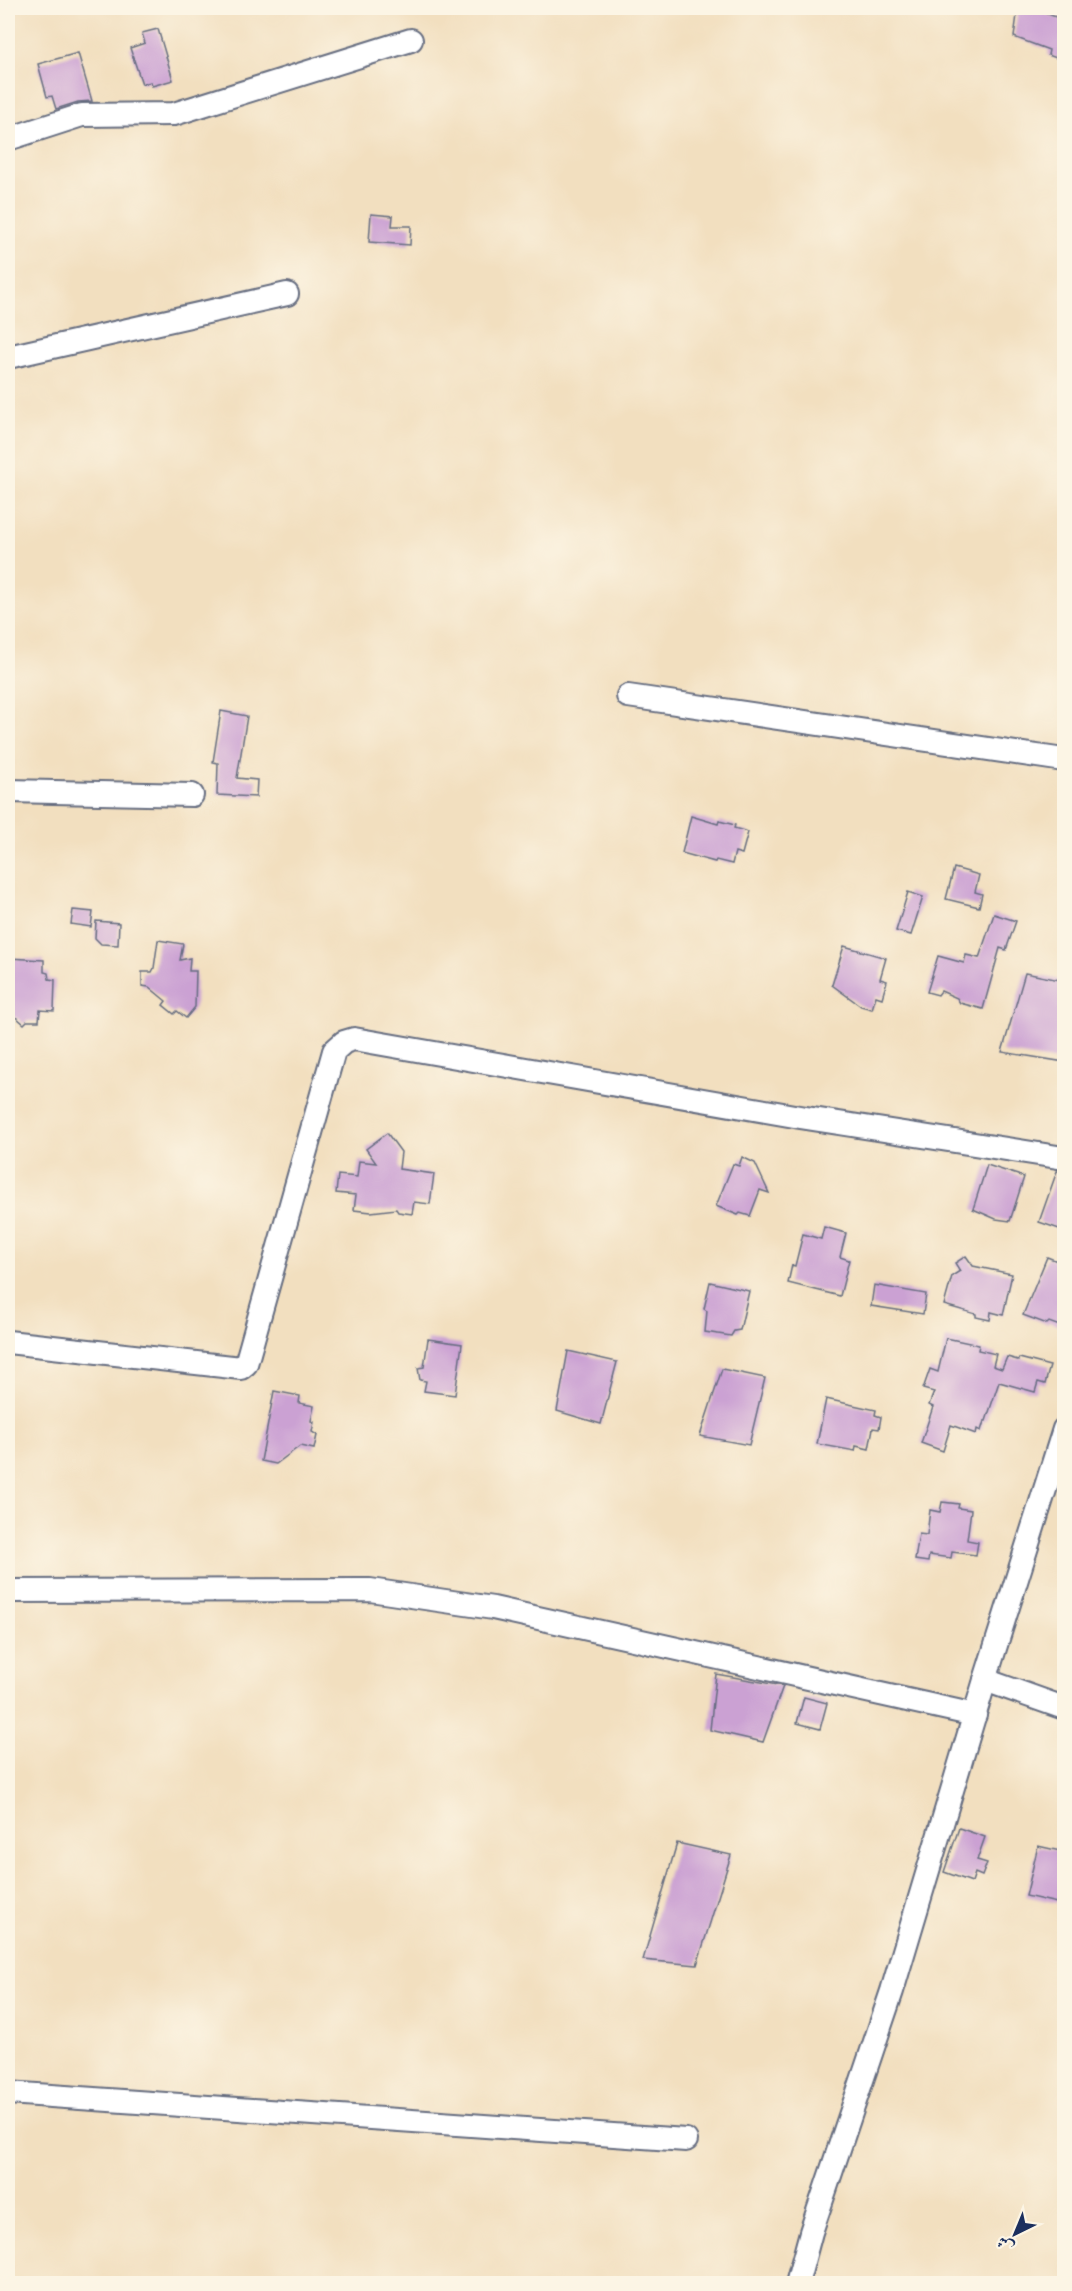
<svg xmlns="http://www.w3.org/2000/svg" width="1072" height="2291" viewBox="0 0 1072 2291" font-family="'Gentium Book Plus',Amiri,serif">
<rect width="100%" height="100%" fill="#fcf5e5"/>
<filter id="ink" filterUnits="userSpaceOnUse"><feTurbulence type="fractalNoise" baseFrequency=".0167" numOctaves="2"/><feDisplacementMap in="SourceGraphic" scale="12" xChannelSelector="R" yChannelSelector="G"/><feConvolveMatrix kernelMatrix="1 2 1 2 8 2 1 2 1" color-interpolation-filters="sRGB"/></filter>
<filter id="wash" filterUnits="userSpaceOnUse"><feTurbulence type="fractalNoise" baseFrequency=".008" numOctaves="4" result="noise"/><feDisplacementMap in="SourceGraphic" scale="24" xChannelSelector="R" yChannelSelector="G"/><feGaussianBlur stdDeviation="1.35" result="paint"/><feColorMatrix in="noise" values="0 0 0 0 0 0 0 0 0 0 0 0 0 0 0 0 0 1.4 0 .05"/><feComposite in="paint" operator="in"/></filter>
<g filter="url(#wash)">
<rect width="100%" height="100%" fill="#f2dfbf"/>
<g id="blocks">
<g fill="#cba1d3">
<polygon points="1018,8 1047,8 1047,14 1065,20 1065,61 1048,55 1049,50 1014,37"/>
<polygon points="158,29 173,80 152,86 151,82 142,84 130,48 145,43 142,33"/>
<polygon points="78,53 92,101 78,102 56,109 52,96 47,97 38,64"/>
<polygon points="371,214 393,216 392,226 411,226 410,245 369,242"/>
<polygon points="221,711 247,716 237,778 257,780 256,797 217,795 218,763 213,762"/>
<polygon points="691,816 718,824 719,821 735,825 734,828 748,832 742,854 735,852 732,864 716,860 715,862 682,853"/>
<polygon points="954,868 979,875 975,892 982,894 979,907 946,899"/>
<polygon points="908,892 923,897 911,935 896,931"/>
<polygon points="73,910 93,912 91,927 71,924"/>
<polygon points="994,914 1016,921 1006,950 1000,948 983,1009 960,1003 957,998 941,991 938,995 927,992 938,956 964,963 966,955 979,958"/>
<polygon points="96,921 119,923 118,945 101,944 95,938"/>
<polygon points="158,940 183,944 180,960 190,958 189,971 196,971 195,1007 186,1018 177,1011 174,1014 163,1005 166,1001 149,987 142,986 142,972 152,972 154,968"/>
<polygon points="844,946 886,958 880,979 887,981 882,998 876,996 872,1009 861,1006 832,985"/>
<polygon points="8,958 44,960 44,972 48,973 49,979 55,980 54,1011 40,1010 39,1021 27,1021 24,1024 17,1018 8,1017"/>
<polygon points="1025,973 1065,981 1065,1062 1002,1052"/>
<polygon points="387,1133 401,1152 399,1169 434,1174 430,1204 414,1202 412,1214 398,1212 396,1209 371,1212 354,1210 356,1195 336,1193 338,1175 357,1177 359,1161 376,1163 366,1149"/>
<polygon points="742,1157 755,1163 769,1193 760,1190 750,1216 740,1213 738,1215 716,1206 733,1164 739,1166"/>
<polygon points="987,1165 1024,1177 1010,1221 996,1219 973,1209"/>
<polygon points="1057,1171 1065,1171 1065,1231 1039,1222"/>
<polygon points="824,1227 846,1233 840,1257 849,1260 840,1296 788,1283 792,1265 795,1266 803,1234 821,1239"/>
<polygon points="966,1256 973,1266 1012,1274 1003,1315 991,1312 990,1320 976,1317 976,1314 944,1305 952,1276 960,1271 955,1263"/>
<polygon points="1047,1257 1065,1264 1065,1328 1049,1322 1047,1324 1023,1315"/>
<polygon points="710,1282 749,1291 740,1330 734,1331 731,1336 705,1332 707,1311 704,1309"/>
<polygon points="874,1285 926,1294 923,1314 871,1306"/>
<polygon points="946,1338 979,1345 978,1350 996,1354 993,1366 1002,1369 1007,1357 1018,1360 1019,1358 1050,1366 1045,1384 1038,1382 1035,1392 999,1382 986,1421 984,1421 981,1431 977,1429 976,1434 951,1425 943,1451 921,1443 933,1407 929,1405 934,1392 923,1389 930,1369 938,1372"/>
<polygon points="428,1339 462,1344 455,1395 424,1391 426,1381 420,1380 418,1368 424,1367"/>
<polygon points="568,1351 617,1362 601,1424 557,1411"/>
<polygon points="722,1369 765,1378 749,1445 700,1436"/>
<polygon points="274,1391 300,1396 299,1403 314,1406 311,1421 314,1422 312,1432 317,1435 314,1449 300,1446 276,1464 261,1461"/>
<polygon points="826,1399 876,1410 875,1415 881,1417 879,1429 873,1428 869,1449 856,1446 855,1451 817,1444"/>
<polygon points="942,1502 959,1504 958,1508 971,1510 967,1540 978,1542 976,1555 952,1552 951,1558 929,1555 928,1562 915,1560 919,1534 927,1535 930,1510 940,1512"/>
<polygon points="716,1674 783,1686 763,1742 710,1730"/>
<polygon points="804,1697 827,1703 820,1729 797,1723"/>
<polygon points="959,1828 985,1837 977,1860 987,1863 982,1876 975,1873 972,1882 944,1872"/>
<polygon points="677,1843 731,1855 697,1965 643,1960"/>
<polygon points="1038,1846 1065,1852 1065,1872 1057,1903 1026,1896"/>
</g>
</g>
</g>
<g filter="url(#ink)">
<use href="#blocks" fill-opacity="0" stroke="#666d80" stroke-width="1.5"/>
<g fill="none" stroke-linecap="round" stroke-linejoin="round">
<defs>
<g id="minor">
<polyline points="8,139 82,115 174,114 411,40"/>
<polyline points="8,357 287,294"/>
<polyline points="628,696 1064,760"/>
<polyline points="8,791 192,795"/>
<polyline points="8,1342 241,1368 246,1364 334,1051 344,1042 354,1039 800,1117 1064,1158"/>
<polyline points="8,1591 370,1590 493,1608 975,1715"/>
<polyline points="985,1680 1064,1708"/>
<polyline points="8,2093 686,2140"/>
<polyline points="797,2284 811,2232 892,1991 985,1680 1064,1429"/>
</g>
</defs>
<use href="#minor" stroke="#666d80" stroke-width="26"/>
<use href="#minor" stroke="#fff" stroke-width="22"/>
</g>
</g>
<rect width="1072" height="2291" fill="none" stroke="#fcf5e5" stroke-width="30"/>
<g transform="translate(1015 2234) rotate(223)" stroke="#fcf5e5" stroke-width="4.5" paint-order="stroke">
<path d="M0-4.5L10 22L0 15L-10 22Z" fill="#1b2f5e"/>
<text y="-9" font-size="16" font-weight="bold" text-anchor="middle" fill="#1b2f5e">ش</text>
</g>
</svg>
